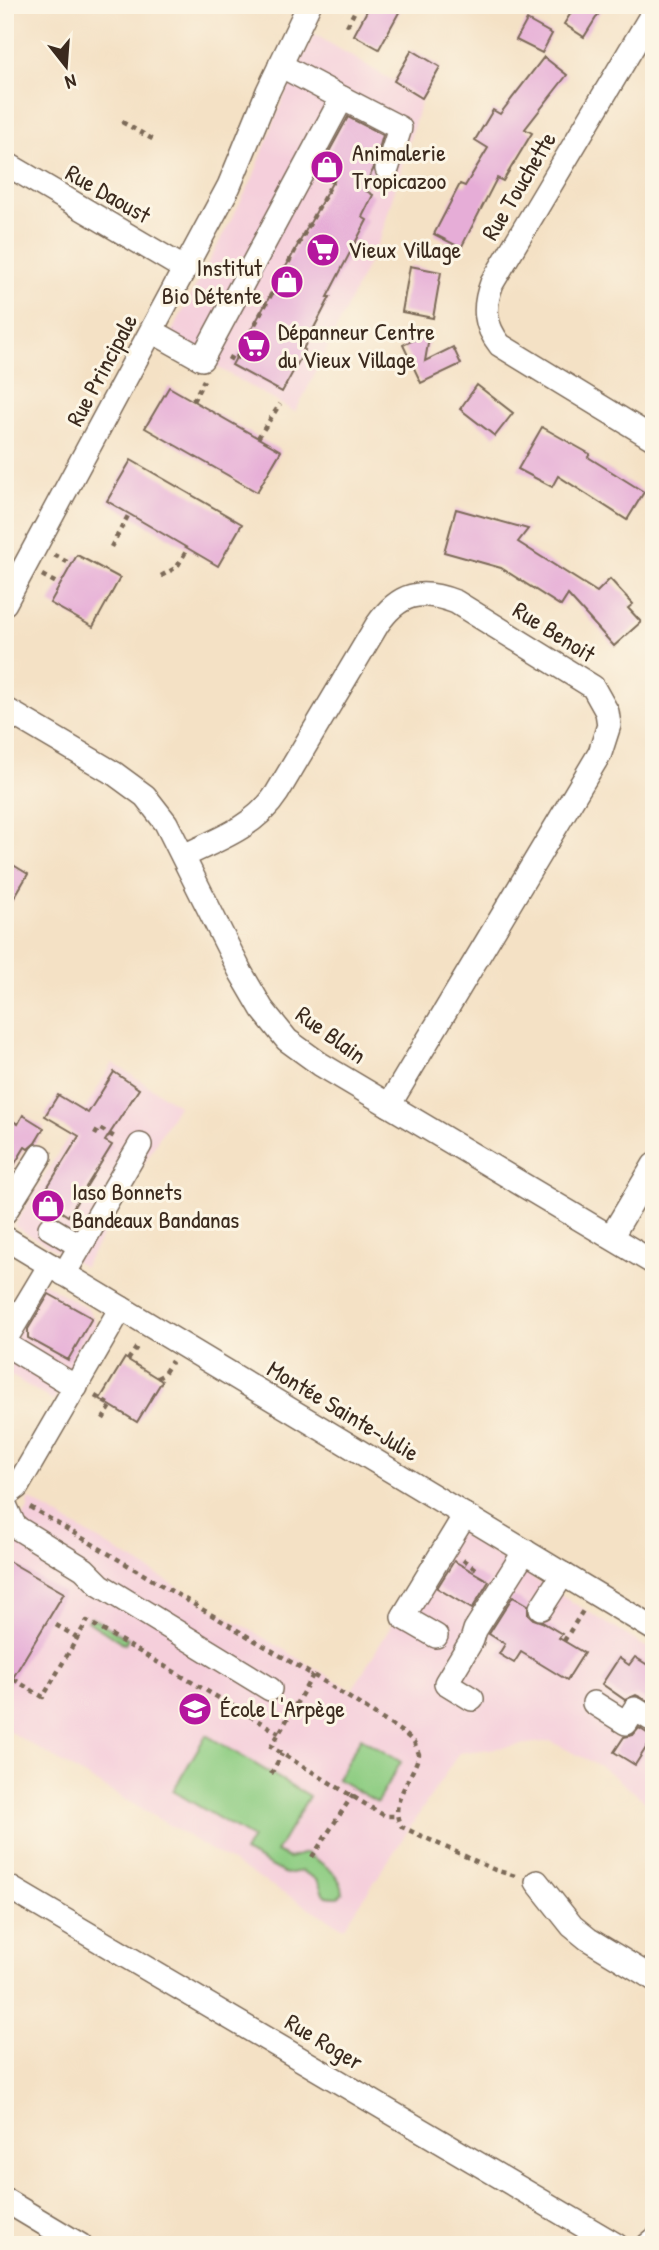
<svg xmlns="http://www.w3.org/2000/svg" width="659" height="2250" viewBox="0 0 659 2250" font-family="'Patrick Hand',sans-serif">
<rect width="100%" height="100%" fill="#fcf5e5"/>
<filter id="ink" filterUnits="userSpaceOnUse"><feTurbulence type="fractalNoise" baseFrequency=".0143" numOctaves="2"/><feDisplacementMap in="SourceGraphic" scale="14" xChannelSelector="R" yChannelSelector="G"/><feConvolveMatrix kernelMatrix="1 2 1 2 8 2 1 2 1" color-interpolation-filters="sRGB"/></filter>
<filter id="wash" filterUnits="userSpaceOnUse"><feTurbulence type="fractalNoise" baseFrequency=".00686" numOctaves="4" result="noise"/><feDisplacementMap in="SourceGraphic" scale="28" xChannelSelector="R" yChannelSelector="G"/><feGaussianBlur stdDeviation="1.57" result="paint"/><feColorMatrix in="noise" values="0 0 0 0 0 0 0 0 0 0 0 0 0 0 0 0 0 1.4 0 .05"/><feComposite in="paint" operator="in"/></filter>
<g filter="url(#wash)">
<rect width="100%" height="100%" fill="#f4e1c5"/>
<g fill="#f5cfdb">
<polygon points="314,34 422,98 381,236 312,380 295,412 168,339 252,180 286,91"/>
<polygon points="113,1063 178,1105 84,1267 14,1226"/>
<polygon points="30,1275 88,1309 95,1321 95,1328 53,1401 5,1372 5,1312"/>
<polygon points="29,1499 352,1690 451,1528 654,1652 654,1808 602,1767 550,1741 459,1753 344,1928 5,1729 5,1529 23,1517 28,1509"/>
</g>
<g fill="#8fcd83" stroke="#657c50" stroke-width="2">
<polygon points="91,1617 128,1639 125,1644 87,1621"/>
<path d="M206 1735 309 1796 276 1852 289 1858 306 1853C320 1863 342 1873 343 1893L338 1897C317 1897 326 1893 317 1881 314 1877 306 1874 302 1871L286 1874 244 1852 252 1838 173 1791Z"/>
<polygon points="361,1738 401,1762 377,1802 337,1779"/>
</g>
<g id="blocks">
<g fill="#e6add7">
<polygon points="370,5 403,5 379,49 354,35"/>
<polygon points="576,5 604,5 584,37 564,24"/>
<polygon points="527,20 552,34 542,53 516,40"/>
<polygon points="412,50 440,67 422,98 394,81"/>
<polygon points="544,57 567,75 525,129 532,133 503,181 497,178 461,248 434,234 460,184 465,186 488,148 475,140 493,110 500,114"/>
<polygon points="348,117 383,135 373,170 363,189 373,195 362,217 367,220 327,297 330,297 303,349 305,350 282,392 232,365 333,181 318,172"/>
<polygon points="410,266 441,272 433,318 402,312"/>
<polygon points="430,332 425,361 453,347 461,364 421,383 403,345"/>
<polygon points="477,385 513,413 495,436 460,409"/>
<polygon points="169,387 281,451 257,492 145,428"/>
<polygon points="542,427 590,454 588,457 644,492 627,520 558,476 552,487 518,469"/>
<polygon points="131,460 242,524 218,566 107,501"/>
<polygon points="456,509 528,529 518,542 597,592 610,579 633,604 628,608 641,622 614,646 568,595 561,606 501,568 444,552"/>
<polygon points="77,555 120,578 93,627 50,603"/>
<polygon points="5,860 28,874 5,913"/>
<polygon points="114,1072 139,1089 105,1141 112,1145 68,1216 60,1211 55,1215 37,1204 79,1136 45,1116 58,1095 88,1113"/>
<polygon points="23,1115 44,1128 35,1143 28,1149 25,1147 5,1180 5,1116 18,1124"/>
<polygon points="49,1294 92,1318 68,1360 28,1338 28,1329"/>
<polygon points="125,1358 162,1381 137,1422 100,1399"/>
<polygon points="5,1559 64,1593 5,1691"/>
<polygon points="454,1561 489,1581 472,1609 437,1588"/>
<polygon points="513,1596 528,1605 528,1614 533,1619 542,1622 562,1634 559,1638 584,1653 567,1680 521,1652 514,1663 499,1654 505,1644 489,1634"/>
<polygon points="635,1657 654,1669 654,1693 648,1701 636,1695 625,1700 602,1684 619,1658 629,1665"/>
<polygon points="639,1728 653,1737 635,1765 614,1752 624,1737 633,1735"/>
</g>
</g>
</g>
<g filter="url(#ink)">
<use href="#blocks" fill-opacity="0" stroke="#7c6a58" stroke-width="2"/>
<g fill="none" stroke-linecap="round" stroke-linejoin="round">
<defs>
<g id="minor">
<path d="M654 11 492 283C483 307 484 325 500 345L654 439"/>
<polyline points="342,98 400,128 387,169"/>
<polyline points="5,163 185,269"/>
<polyline points="152,331 202,359 342,98 280,65"/>
<polyline points="5,603 229,186 268,91 309,5"/>
<polyline points="5,709 115,774 145,796 166,823 241,973 262,1009 287,1040 320,1064 654,1263"/>
<path d="M183 856C218 840 256 826 277 793L377 625C399 593 420 588 456 602L593 687 607 712 609 725 600 753 389 1105"/>
<polyline points="5,1212 40,1156"/>
<polyline points="50,1228 80,1246"/>
<polyline points="611,1237 654,1165"/>
<polyline points="5,1238 654,1629"/>
<polyline points="64,1274 140,1145"/>
<polyline points="5,1340 50,1265"/>
<polyline points="5,1344 76,1387"/>
<polyline points="5,1496 17,1487 121,1308"/>
<polyline points="5,1505 14,1525 19,1529 84,1569 100,1585 270,1689"/>
<polyline points="541,1608 563,1574"/>
<polyline points="436,1636 403,1617 465,1515"/>
<polyline points="472,1699 446,1683 472,1640 475,1630 525,1551"/>
<polyline points="594,1703 626,1723 635,1709 651,1719 654,1716"/>
<polyline points="537,1882 572,1926 588,1939 654,1979"/>
<polyline points="5,1885 616,2245"/>
<polyline points="5,2200 80,2245"/>
<polyline points="648,2245 654,2240"/>
</g>
</defs>
<use href="#minor" stroke="#7c6a58" stroke-width="26"/>
<g stroke="#7c6a58" stroke-width="4.5" stroke-dasharray="5 5" stroke-linecap="butt">
<polyline points="364,5 368,7"/>
<polyline points="347,26 358,5"/>
<polyline points="122,122 154,140"/>
<polyline points="228,357 235,361 333,181 324,176"/>
<polyline points="193,401 204,380"/>
<polyline points="258,438 280,404"/>
<polyline points="111,547 129,514"/>
<polyline points="54,555 71,564"/>
<polyline points="42,575 60,585"/>
<polyline points="161,576 177,567 188,548"/>
<polyline points="95,1135 99,1128 118,1139"/>
<polyline points="128,1360 139,1344"/>
<polyline points="157,1378 163,1375 172,1361"/>
<polyline points="95,1396 111,1406 103,1419"/>
<path d="M30 1507 328 1684 405 1734 414 1742 419 1754C414 1777 386 1805 402 1827L495 1870 519 1877"/>
<polyline points="463,1560 474,1568 472,1570"/>
<polyline points="56,1625 78,1638"/>
<polyline points="564,1641 584,1609"/>
<polyline points="5,1674 43,1697 87,1621 279,1733"/>
<polyline points="313,1675 271,1747 385,1816 397,1816"/>
<polyline points="271,1774 282,1754"/>
<polyline points="312,1857 356,1790"/>
</g>
<use href="#minor" stroke="#fff" stroke-width="23"/>
</g>
</g>
<defs>
<symbol id="shop-disc" viewBox="-11 -11 22 22"><circle r="9.5" fill="#b5179e" stroke="#fcf5e5"/><path d="M-5-2.5h2.3a2.7 3.5 0 0 1 5.4 0H5L5.5 6h-11ZM-1.5-2.5h3a1.5 2.3 0 0 0-3 0Z" fill="#fff"/></symbol>
<symbol id="supermarket-disc" viewBox="-11 -11 22 22"><circle r="9.5" fill="#b5179e" stroke="#fcf5e5"/><path d="M-6-5.5h2.5l.6 2H6L4.5 2H-2.5L-4.4-4H-6ZM-1.5 3.2a1.3 1.3 0 1 0 .1 0ZM3 3.2a1.3 1.3 0 1 0 .1 0Z" fill="#fff"/></symbol>
<symbol id="school-disc" viewBox="-11 -11 22 22"><circle r="9.5" fill="#b5179e" stroke="#fcf5e5"/><path d="M0-5L7-2L0 1L-7-2ZM-4 1L0 2.5L4 1V4Q0 6-4 4Z" fill="#fff"/></symbol>
</defs>
<g fill-rule="evenodd">
<use href="#shop-disc" x="308" y="148" width="38" height="38"/>
<use href="#supermarket-disc" x="304" y="231" width="38" height="38"/>
<use href="#shop-disc" x="268" y="263" width="38" height="38"/>
<use href="#supermarket-disc" x="235" y="327" width="38" height="38"/>
<use href="#shop-disc" x="29" y="1187" width="38" height="38"/>
<use href="#school-disc" x="176" y="1690" width="38" height="38"/>
</g>
<g text-anchor="middle" stroke-width="6" stroke-linejoin="round" paint-order="stroke">
<g font-size="24" fill="#3b2a1e" stroke="#fcf5e5" text-anchor="start">
<text x="352" y="161">Animalerie<tspan x="352" dy="28">Tropicazoo</tspan></text>
<text x="348" y="258">Vieux Village</text>
<text x="262" y="276" text-anchor="end">Institut<tspan x="262" dy="28">Bio Détente</tspan></text>
<text x="278" y="340">Dépanneur Centre<tspan x="278" dy="28">du Vieux Village</tspan></text>
<text x="72" y="1200">Iaso Bonnets<tspan x="72" dy="28">Bandeaux Bandanas</tspan></text>
<text x="220" y="1717">École L'Arpège</text>
</g>
<g font-size="24" fill="#3b2a1e" stroke="#fcf5e5">
<text transform="translate(519 186) rotate(-59)" y="8">Rue Touchette</text>
<text transform="translate(108 194) rotate(30)" y="8">Rue Daoust</text>
<text transform="translate(102 370) rotate(-62)" y="8">Rue Principale</text>
<text transform="translate(554 632) rotate(32)" y="8">Rue Benoit</text>
<text transform="translate(331 1035) rotate(36)" y="8">Rue Blain</text>
<text transform="translate(343 1411) rotate(31)" y="8">Montée Sainte-Julie</text>
<text transform="translate(324 2042) rotate(31)" y="8">Rue Roger</text>
</g>
</g>
<rect width="659" height="2250" fill="none" stroke="#fcf5e5" stroke-width="28"/>
<g transform="translate(66 66) rotate(163)" stroke="#fcf5e5" stroke-width="5" paint-order="stroke">
<path d="M0-5L12 26L0 18L-12 26Z" fill="#3b2a1e"/>
<text y="-10" font-size="19" font-weight="bold" text-anchor="middle" fill="#3b2a1e">N</text>
</g>
</svg>
